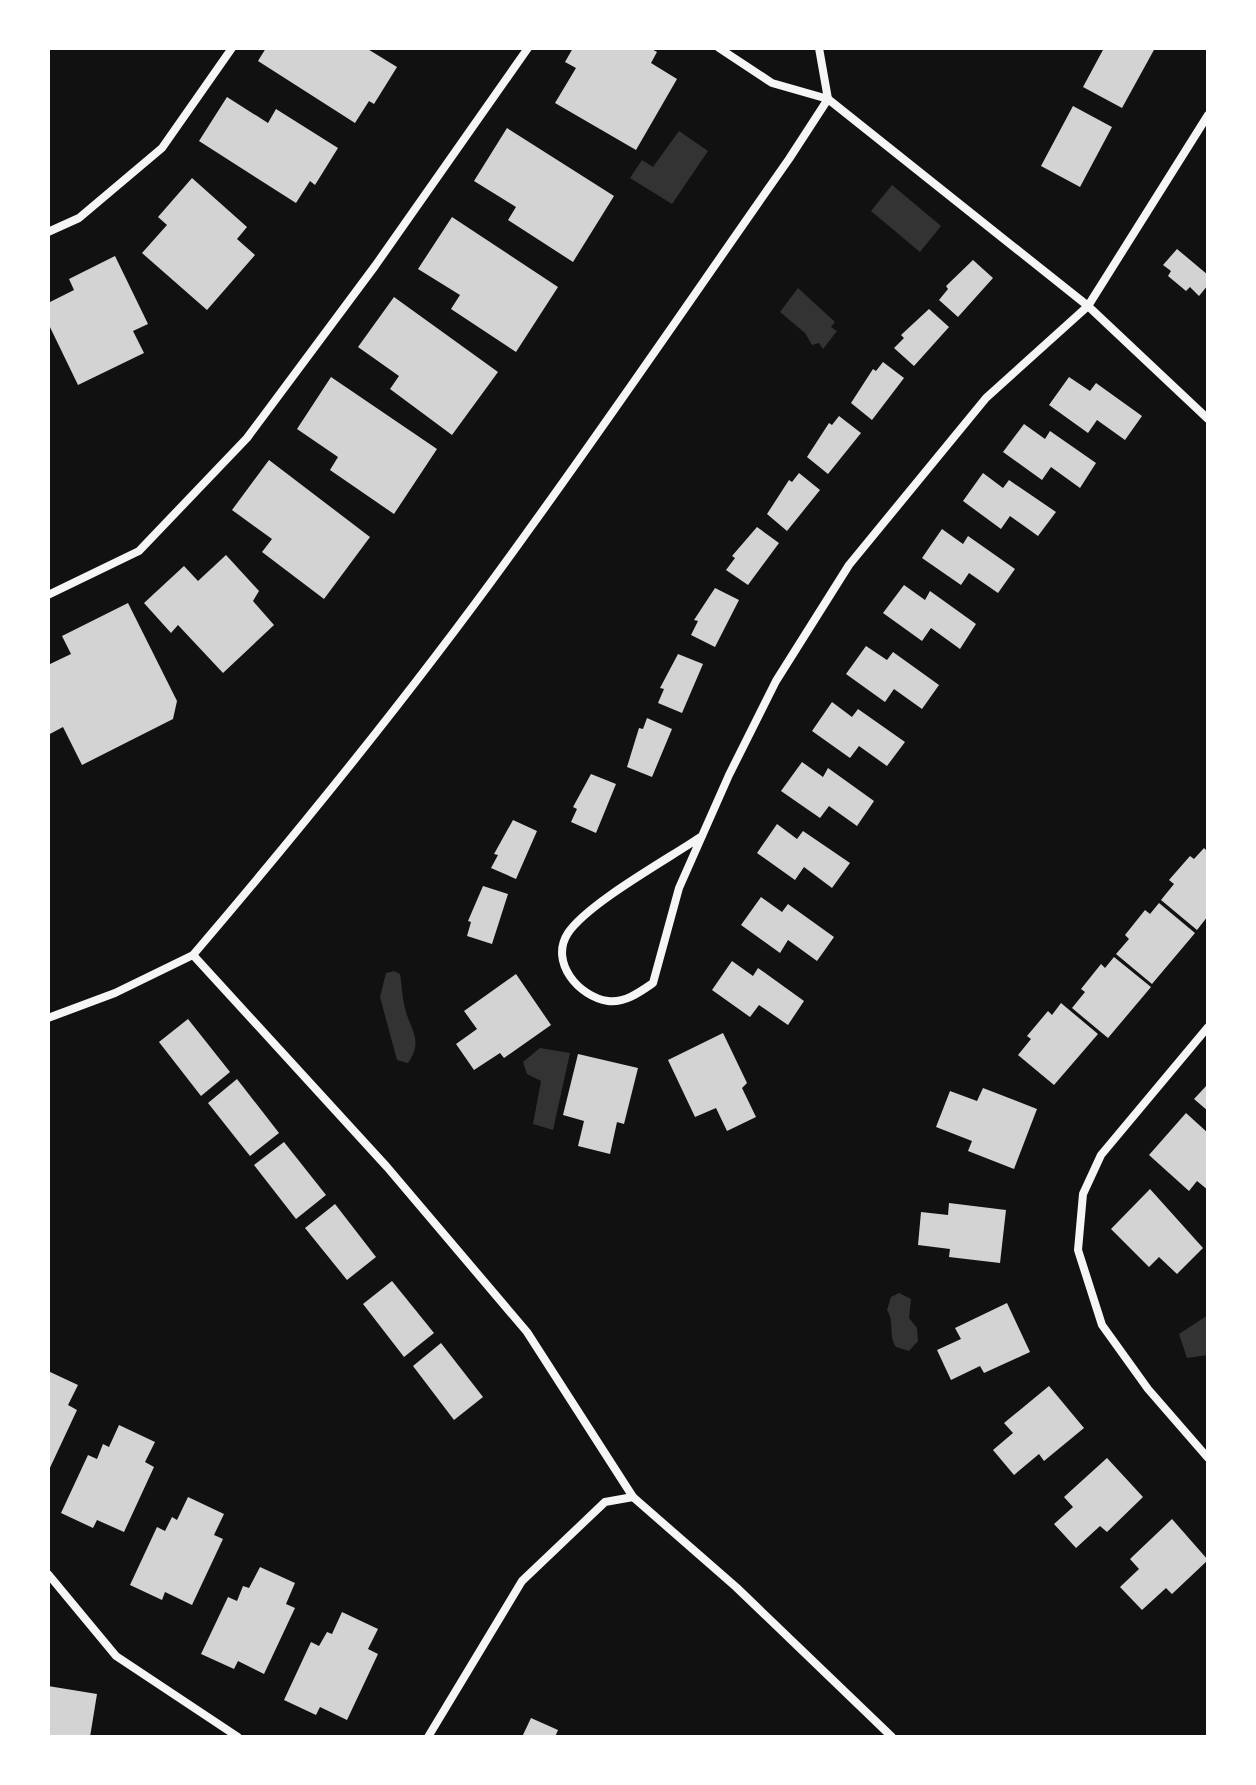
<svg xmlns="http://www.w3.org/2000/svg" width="1256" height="1785" viewBox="0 0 1256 1785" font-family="'Varela Round',sans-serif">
<rect width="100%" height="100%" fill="#111"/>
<g fill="#333">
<polygon points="679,131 708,151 672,204 630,178 642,160 653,167"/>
<polygon points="892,185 941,226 920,252 871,211"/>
<polygon points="798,288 835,322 831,327 837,331 823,349 819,343 812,345 805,333 780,312"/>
<path d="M394 971 400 974C402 985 402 997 405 1008 410 1030 424 1040 408 1063L397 1060 380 997 386 973Z"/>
<polygon points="540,1048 570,1053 553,1130 533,1124 541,1081 527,1074 523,1062"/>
<path d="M899 1293 911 1299 909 1318 917 1328 918 1341 909 1351 896 1347C888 1335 895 1323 887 1310L891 1297Z"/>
<polygon points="1208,1315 1208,1355 1187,1358 1179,1334"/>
</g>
<g fill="#d3d3d3">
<polygon points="266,48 366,48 397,67 374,104 369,101 355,123 258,61"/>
<polygon points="573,48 650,48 657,52 651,63 677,79 636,150 555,103 576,68 565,62"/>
<polygon points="1104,48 1155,48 1122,108 1083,87"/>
<polygon points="227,97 268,123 276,109 338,148 315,185 310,181 296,203 199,141"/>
<polygon points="1073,106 1112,127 1080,187 1041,166"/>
<polygon points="507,128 614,196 573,262 508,220 516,207 474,181"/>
<polygon points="192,178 247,227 237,239 255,255 207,310 142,253 167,225 158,217"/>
<polygon points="452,217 558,287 516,352 451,309 460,295 418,269"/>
<polygon points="1177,249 1208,275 1208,285 1199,296 1190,287 1186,291 1168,276 1171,271 1163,265"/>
<polygon points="115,256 148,324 133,331 144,353 78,385 48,323 48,303 74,290 69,279"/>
<polygon points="973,260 993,278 958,317 939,300 948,289 946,286"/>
<polygon points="394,297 498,372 452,435 390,389 399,376 358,347"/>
<polygon points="929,309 949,327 914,366 894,348 904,338 901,335"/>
<polygon points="883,362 904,378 872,420 851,403 873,369 876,371"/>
<polygon points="331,377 437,449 394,514 330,470 338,457 297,429"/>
<polygon points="1069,377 1090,391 1096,383 1142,416 1125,440 1097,420 1088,433 1049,405"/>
<polygon points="839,416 861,433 828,474 807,457 829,423 832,425"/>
<polygon points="1024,424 1045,439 1050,431 1096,463 1080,488 1051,467 1042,480 1003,452"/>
<polygon points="269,460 370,537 324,599 262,552 272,539 232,510"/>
<polygon points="799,473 820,490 787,531 767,514 789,480 792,482"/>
<polygon points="983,473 1003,488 1009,480 1056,512 1038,536 1010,516 1001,529 963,501"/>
<polygon points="757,527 779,543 748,585 726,570 735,558 732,556"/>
<polygon points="942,529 963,544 968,536 1015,569 998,593 969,573 961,585 922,558"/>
<polygon points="226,555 259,591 253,601 274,625 223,673 178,625 171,633 144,603 184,566 198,581"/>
<polygon points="904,585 925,600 930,591 976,624 960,649 931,628 922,641 883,613"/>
<polygon points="715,588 739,600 715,647 691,635 698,621 694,620"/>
<polygon points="128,603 177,701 173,719 82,765 63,727 48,735 48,665 71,654 62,636"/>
<polygon points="866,646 887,660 893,652 939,685 922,709 894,689 885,702 846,674"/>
<polygon points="678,654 703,664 682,713 658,703 664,689 660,688"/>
<polygon points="832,702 852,717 858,709 905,742 887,766 859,746 850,758 812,731"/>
<polygon points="647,718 672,729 652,777 627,767 639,728 643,729"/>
<polygon points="802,762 823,777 828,768 874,801 857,826 829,806 820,818 781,791"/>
<polygon points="591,774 616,784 596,833 571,822 577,809 573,807"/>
<polygon points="513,820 537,831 516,879 491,868 498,855 494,854"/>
<polygon points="777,824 797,839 803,831 850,863 832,888 804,867 795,880 757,853"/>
<polygon points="1204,848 1208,852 1208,916 1197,930 1161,900 1174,884 1169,880 1190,856 1194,859"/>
<polygon points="483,886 508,894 492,944 467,936 471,922 468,921"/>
<polygon points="761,897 782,912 788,904 834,937 817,961 788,940 780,953 741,925"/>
<polygon points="1159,903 1195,933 1152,984 1116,954 1129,939 1125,935 1145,910 1150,914"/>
<polygon points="1114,957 1151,987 1108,1038 1072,1008 1085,992 1081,989 1101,964 1105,968"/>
<polygon points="732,961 753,976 758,968 804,1001 788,1025 759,1005 750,1017 712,990"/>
<polygon points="516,974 551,1025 504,1058 500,1053 474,1070 456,1044 477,1029 464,1011"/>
<polygon points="1061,1003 1098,1034 1054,1085 1018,1055 1031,1039 1027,1036 1048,1011 1052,1015"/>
<polygon points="188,1019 230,1072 201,1096 159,1042"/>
<polygon points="723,1033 747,1083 742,1088 756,1117 727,1131 716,1108 695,1117 668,1060"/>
<polygon points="578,1054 638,1068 624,1124 617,1122 610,1154 578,1146 584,1121 563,1115"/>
<polygon points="237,1079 279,1133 250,1156 208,1103"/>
<polygon points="1208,1084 1208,1111 1194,1099"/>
<polygon points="983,1088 1037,1109 1014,1169 968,1151 972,1141 936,1127 950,1091 977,1101"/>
<polygon points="1186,1113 1208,1133 1208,1190 1197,1181 1189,1191 1149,1155"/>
<polygon points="284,1142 326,1195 296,1219 254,1165"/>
<polygon points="1150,1189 1203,1248 1177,1274 1159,1257 1149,1267 1111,1229"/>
<polygon points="949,1203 1006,1210 1000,1263 949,1257 950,1249 918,1245 921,1212 948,1215"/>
<polygon points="335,1204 376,1257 347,1280 305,1228"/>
<polygon points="392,1281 434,1333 404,1357 363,1304"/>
<polygon points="1007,1303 1030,1352 984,1373 980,1366 951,1380 937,1350 961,1339 955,1328"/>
<polygon points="441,1343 483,1397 454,1420 413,1366"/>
<polygon points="48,1371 78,1385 68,1405 77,1410 48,1472"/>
<polygon points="1049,1386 1084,1428 1044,1461 1039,1454 1014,1475 993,1450 1013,1433 1004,1423"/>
<polygon points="119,1425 155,1442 145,1462 154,1467 124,1532 97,1520 93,1528 61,1513 88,1455 97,1459 103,1444 109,1447"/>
<polygon points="1107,1458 1143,1497 1107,1532 1100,1526 1076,1548 1054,1524 1073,1507 1064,1497"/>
<polygon points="188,1497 224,1514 214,1535 223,1539 192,1605 165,1592 162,1600 130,1585 157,1527 165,1531 172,1517 177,1520"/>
<polygon points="1172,1519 1208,1560 1172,1594 1166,1588 1142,1610 1120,1587 1139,1569 1130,1559"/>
<polygon points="260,1567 295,1583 286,1604 295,1608 264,1674 238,1661 234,1669 201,1654 228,1597 237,1601 243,1586 249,1588"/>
<polygon points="342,1612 378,1629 368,1649 378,1654 347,1720 320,1707 316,1715 284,1700 311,1642 319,1646 327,1632 332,1634"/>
<polygon points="48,1686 97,1694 90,1737 48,1737"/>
<polygon points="531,1718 558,1730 555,1737 522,1737"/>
</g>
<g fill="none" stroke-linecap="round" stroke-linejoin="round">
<g stroke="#f5f5f5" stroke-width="8">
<polyline points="719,48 772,83 828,99 1088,306 1208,419"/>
<polyline points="48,232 79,218 162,148 232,48"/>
<polyline points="48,595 139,551 247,438 375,266 528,48"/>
<path d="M702 836C668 859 588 903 568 933 549 962 579 997 608 1001 625 1003 640 992 653 983L679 888 729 775 776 681 849 565 986 398 1088 306 1208 115"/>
<path d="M193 955C310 818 423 678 528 531 617 408 702 283 789 159L828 99 819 48"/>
<polyline points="48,1018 115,993 193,955 387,1167 527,1332 633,1497"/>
<polyline points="1208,1027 1101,1155 1083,1194 1078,1250 1102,1325 1148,1389 1208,1458"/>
<polyline points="48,1574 116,1656 238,1737"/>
<polyline points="428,1737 522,1581 605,1502 633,1497 736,1587 892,1737"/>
</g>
</g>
<rect width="1256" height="1785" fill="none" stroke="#ffffff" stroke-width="100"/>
</svg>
